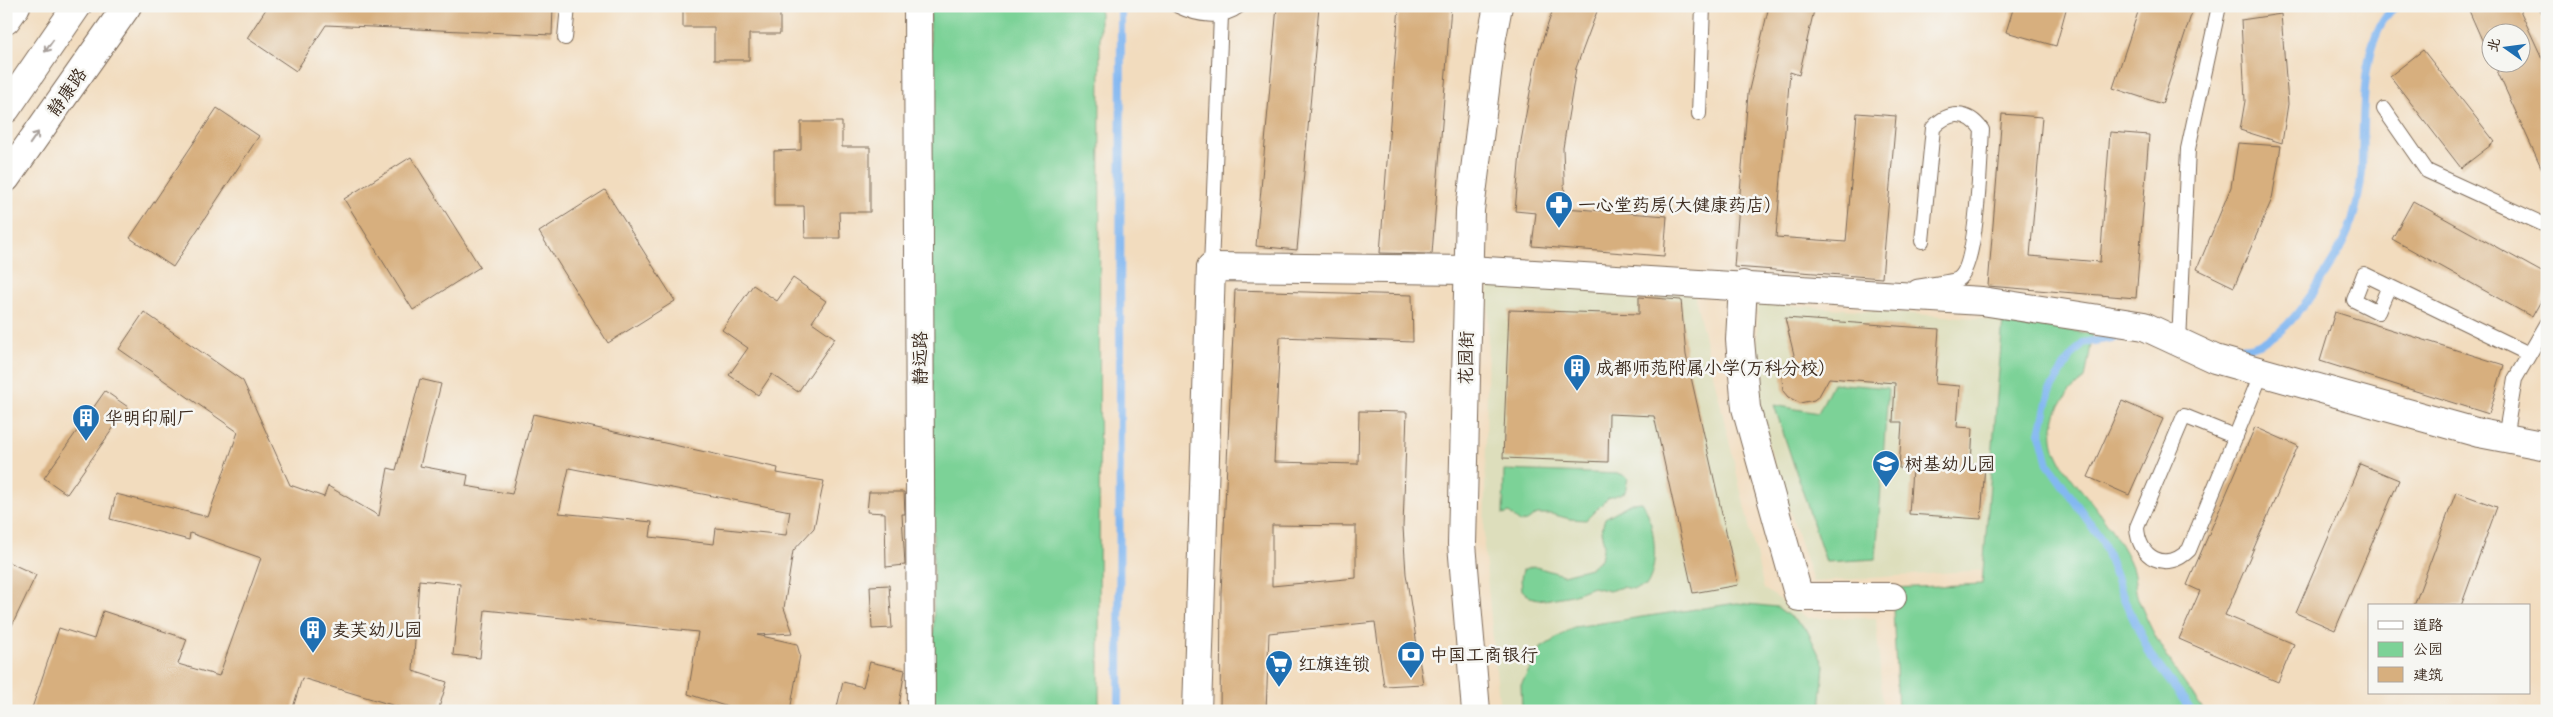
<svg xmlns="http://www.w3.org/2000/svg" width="2553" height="717" viewBox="0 0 2553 717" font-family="'Comic Neue','LXGW WenKai TC',sans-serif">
<rect width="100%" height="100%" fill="#f6f6f2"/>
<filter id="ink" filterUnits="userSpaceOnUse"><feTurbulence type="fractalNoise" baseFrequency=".02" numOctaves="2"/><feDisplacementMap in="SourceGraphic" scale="10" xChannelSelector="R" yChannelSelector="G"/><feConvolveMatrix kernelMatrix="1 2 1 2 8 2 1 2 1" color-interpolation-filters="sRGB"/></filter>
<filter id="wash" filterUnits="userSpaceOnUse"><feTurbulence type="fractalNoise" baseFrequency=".0096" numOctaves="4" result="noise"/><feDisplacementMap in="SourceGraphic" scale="20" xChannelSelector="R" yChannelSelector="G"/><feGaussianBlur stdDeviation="1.12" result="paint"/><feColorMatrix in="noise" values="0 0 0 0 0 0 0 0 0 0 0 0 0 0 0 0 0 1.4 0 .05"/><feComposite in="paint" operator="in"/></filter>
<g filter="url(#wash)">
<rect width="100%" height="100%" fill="#f2dcbe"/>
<g fill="#dddebc">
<polygon points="1489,283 1694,293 1764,589 1808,618 1876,618 1883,711 1500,711 1484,546"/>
<polygon points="1758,303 2003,320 1983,570 1813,582 1756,406"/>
</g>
<g fill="#7cd297" stroke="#5c7e5a">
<polygon points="930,6 1100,6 1099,711 934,711"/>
<path d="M2003 320 2093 334 2085 379C2066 391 2050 415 2053 439 2056 466 2084 491 2099 512 2111 529 2125 548 2132 567 2136 578 2134 590 2139 601 2155 641 2178 677 2205 711H1898L1892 588 1982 584Z"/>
<polygon points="1833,383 1888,388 1876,559 1826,562 1774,405 1818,413"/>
<polygon points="1504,470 1621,474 1628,478 1625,492 1608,498 1586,520 1570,519 1551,514 1537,514 1527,521 1520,522 1509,513 1503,515"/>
<path d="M1642 502C1655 523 1660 566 1646 586L1634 589 1622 587 1609 591 1593 587 1572 595 1544 600 1529 597 1522 590 1521 578 1523 570 1533 566 1563 575 1590 568 1601 559 1604 544 1601 531 1605 518 1631 503Z"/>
<polygon points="1737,603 1777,607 1807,630 1824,665 1820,711 1522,711 1521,685 1541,648 1574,627"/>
</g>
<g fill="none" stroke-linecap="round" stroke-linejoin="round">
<g stroke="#83b8f1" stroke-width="8">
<polyline points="2129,335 2083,343 2069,359 2050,390 2040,433 2048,464 2103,542 2125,601 2151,656 2192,711"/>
<path d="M2211 346C2223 346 2241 350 2253 346 2279 339 2296 316 2311 295 2330 267 2348 240 2356 207 2359 194 2362 179 2362 166 2364 122 2358 36 2396 6"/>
<polyline points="1119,711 1121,6"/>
</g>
</g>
<g id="blocks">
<g fill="#d7af7e" fill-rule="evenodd">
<polygon points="268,6 553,6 552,35 326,25 296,71 247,38"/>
<polygon points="683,6 780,6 780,34 749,34 749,60 714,60 714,27 683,27"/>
<polygon points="1277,6 1319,6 1297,250 1256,246"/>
<polygon points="1399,6 1451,6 1432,254 1380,253"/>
<polygon points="1554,6 1599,6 1576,68 1563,148 1565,208 1667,216 1664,256 1532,246 1536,213 1515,211 1521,141 1536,60"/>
<polygon points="1769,6 1815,6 1799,75 1790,72 1776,237 1846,242 1857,113 1896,116 1882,278 1734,267 1748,94"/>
<polygon points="2014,6 2067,6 2056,46 2006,32"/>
<polygon points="2140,6 2194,6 2162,104 2113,88"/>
<polygon points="2467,6 2518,6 2547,69 2547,180 2493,62 2520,62 2520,32 2490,32 2490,58"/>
<polygon points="2281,14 2288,104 2282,143 2240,130 2245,101 2241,20"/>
<polygon points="2423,50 2495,142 2461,168 2390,76"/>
<polygon points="217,108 259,136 173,267 130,238"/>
<polygon points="2002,114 2042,117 2030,256 2100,262 2110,132 2149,135 2136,298 1988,286"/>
<polygon points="801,122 842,122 842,147 870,147 870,212 839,212 840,238 805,238 804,206 774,206 774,151 801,150"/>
<polygon points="2238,143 2281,146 2272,199 2234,287 2197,269 2231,187"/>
<polygon points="411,157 480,267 413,310 344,199"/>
<polygon points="605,190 675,301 608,343 539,232"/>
<polygon points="2413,201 2547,275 2547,290 2532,317 2392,239"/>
<polygon points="793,278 826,301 812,322 835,338 798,392 772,374 758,395 729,375 748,348 722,330 753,285 777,301"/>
<path d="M1235 290 1412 295 1413 342 1280 337 1274 462 1358 464 1359 411 1407 412 1403 527 1406 574 1423 684 1384 686 1375 622 1269 633 1266 711H1220L1221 593ZM1272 525 1356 526V578L1272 586Z"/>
<polygon points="1639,297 1681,300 1686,355 1738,585 1693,593 1654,416 1609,414 1608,462 1503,458 1509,310 1639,314"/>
<path d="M144 312 243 381 290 485 324 497 328 486 379 516 388 468 396 470 420 379 441 384 420 466 468 475 466 486 512 494 533 414 778 468 777 473 824 481 814 528 793 551 784 608 793 633 757 635 797 644 800 655 790 711H740L688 694 698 632 485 610 480 658 453 655 460 584 419 580 413 671 447 682 438 711H412L302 678 292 711H31L59 628 94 639 103 611 187 639 178 664 219 676 261 558 190 533 189 540 110 519 116 494 208 517 238 432 119 349ZM569 468 790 511 786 535 716 528 714 544 650 537 652 522 559 513Z"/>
<polygon points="2335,312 2504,365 2489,414 2320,361"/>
<polygon points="1785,318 1939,329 1935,384 1960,386 1957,427 1973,428 1971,464 1985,465 1981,519 1909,514 1912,469 1899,468 1902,422 1893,422 1895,383 1829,378 1819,396 1814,400 1800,403 1788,397 1783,391 1782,377 1795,359"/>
<polygon points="105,391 128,407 67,494 44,478"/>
<polygon points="2122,401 2163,419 2129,495 2088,477"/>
<polygon points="2255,427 2298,446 2225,615 2294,644 2278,682 2179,639 2200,591 2187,585"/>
<polygon points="2360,464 2399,480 2335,630 2296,613"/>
<polygon points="869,492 904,492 905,514 902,514 905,565 886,567 885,513 867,512"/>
<polygon points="2456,492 2497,507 2461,606 2414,606"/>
<polygon points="6,561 36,575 6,638"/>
<polygon points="889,585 892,628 872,629 870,586"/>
<polygon points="870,662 905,670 898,711 836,711 843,682 863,687"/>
</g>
</g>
</g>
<g filter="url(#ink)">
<use href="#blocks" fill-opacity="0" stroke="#7b6856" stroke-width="1"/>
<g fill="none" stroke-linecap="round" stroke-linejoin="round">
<defs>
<g id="lane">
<path d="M1178 6C1197 15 1221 20 1239 6"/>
<polyline points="2546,6 2547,7"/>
<polyline points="565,38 568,6"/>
<polyline points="2384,109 2427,171 2547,226"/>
<polyline points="1699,114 1703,6"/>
<polyline points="1211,267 1221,15"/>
<polyline points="2389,286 2378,312 2354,300 2364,274 2529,354"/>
<path d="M1914 291 1916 287C1924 285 1953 282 1958 279 1978 267 1980 156 1982 130 1968 110 1948 111 1933 128L1922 241"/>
<polyline points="2179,342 2188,149 2219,6"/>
<path d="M2236 437 2184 416 2137 527C2138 558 2166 573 2189 550L2262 372"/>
<polyline points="2505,438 2515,379 2547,324"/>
</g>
<g id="street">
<polyline points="918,6 921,711"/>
<polyline points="6,20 16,6"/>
<polyline points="1743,285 1740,340 1746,408 1799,597 1892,597"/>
<polyline points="1197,711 1211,267 1469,270 1982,301 2144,326 2215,359 2479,433 2547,446"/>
<polyline points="1476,711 1462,544 1470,210 1491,42 1498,6"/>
</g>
<g id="secondary">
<polyline points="6,109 77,6"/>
<polyline points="6,178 127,6"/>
</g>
</defs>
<use href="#lane" stroke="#7b6856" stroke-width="16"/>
<use href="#street" stroke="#7b6856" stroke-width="30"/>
<use href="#secondary" stroke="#7b6856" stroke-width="30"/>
<use href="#lane" stroke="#fff" stroke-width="14"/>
<use href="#street" stroke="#fff" stroke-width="28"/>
<use href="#secondary" stroke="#fff" stroke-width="28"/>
</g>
<defs><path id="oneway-shaft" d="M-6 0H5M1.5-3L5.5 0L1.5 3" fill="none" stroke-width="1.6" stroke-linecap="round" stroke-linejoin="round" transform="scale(1.25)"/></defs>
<g stroke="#a79f9a">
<use href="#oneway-shaft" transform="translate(49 46) rotate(125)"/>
<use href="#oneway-shaft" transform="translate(34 138) rotate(-55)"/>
</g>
</g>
<defs>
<symbol id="pharmacy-pin" viewBox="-11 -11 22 30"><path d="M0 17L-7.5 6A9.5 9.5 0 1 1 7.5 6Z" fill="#1f6fb2" stroke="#f6f6f2"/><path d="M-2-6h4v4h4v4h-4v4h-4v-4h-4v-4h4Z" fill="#fff"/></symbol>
<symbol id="building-pin" viewBox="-11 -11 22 30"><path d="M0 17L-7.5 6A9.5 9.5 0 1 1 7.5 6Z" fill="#1f6fb2" stroke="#f6f6f2"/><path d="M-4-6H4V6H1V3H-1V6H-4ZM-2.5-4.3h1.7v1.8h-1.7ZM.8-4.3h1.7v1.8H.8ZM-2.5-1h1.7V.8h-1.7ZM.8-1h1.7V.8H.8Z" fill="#fff"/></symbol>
<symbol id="school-pin" viewBox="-11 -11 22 30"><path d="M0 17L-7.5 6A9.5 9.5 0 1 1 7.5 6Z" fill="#1f6fb2" stroke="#f6f6f2"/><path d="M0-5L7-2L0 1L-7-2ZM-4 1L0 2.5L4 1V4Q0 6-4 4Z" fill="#fff"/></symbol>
<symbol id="bank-pin" viewBox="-11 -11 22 30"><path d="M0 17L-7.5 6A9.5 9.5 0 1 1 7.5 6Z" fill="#1f6fb2" stroke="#f6f6f2"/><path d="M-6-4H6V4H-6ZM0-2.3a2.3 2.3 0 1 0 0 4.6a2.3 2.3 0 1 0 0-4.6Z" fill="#fff"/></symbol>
<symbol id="supermarket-pin" viewBox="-11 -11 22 30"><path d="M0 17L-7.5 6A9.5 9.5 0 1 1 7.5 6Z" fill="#1f6fb2" stroke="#f6f6f2"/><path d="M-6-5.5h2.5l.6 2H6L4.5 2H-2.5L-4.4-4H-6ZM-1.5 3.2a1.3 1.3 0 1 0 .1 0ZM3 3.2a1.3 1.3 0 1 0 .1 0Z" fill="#fff"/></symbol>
</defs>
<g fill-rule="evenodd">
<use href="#pharmacy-pin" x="1543" y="189" width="32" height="43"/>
<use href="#building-pin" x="1561" y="352" width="32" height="43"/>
<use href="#building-pin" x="70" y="402" width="32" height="43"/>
<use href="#school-pin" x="1870" y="448" width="32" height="43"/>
<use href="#building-pin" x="297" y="614" width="32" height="43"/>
<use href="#bank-pin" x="1395" y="639" width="32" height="43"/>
<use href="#supermarket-pin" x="1263" y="648" width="32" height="43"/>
</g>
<g text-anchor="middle" stroke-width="5" stroke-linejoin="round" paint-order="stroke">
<g font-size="18" fill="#3b2a1e" stroke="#f6f6f2">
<text transform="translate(67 92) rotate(-55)" y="6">静康路</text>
<text transform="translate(920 358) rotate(-90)" y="6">静远路</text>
<text transform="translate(1466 358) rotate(-89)" y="6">花园街</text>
</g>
<g font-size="18" fill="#3b2a1e" stroke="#f6f6f2" text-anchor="start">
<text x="1578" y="211">一心堂药房(大健康药店)</text>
<text x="1596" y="374">成都师范附属小学(万科分校)</text>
<text x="105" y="424">华明印刷厂</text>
<text x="1905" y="470">树基幼儿园</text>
<text x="332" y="636">麦芙幼儿园</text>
<text x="1430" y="661">中国工商银行</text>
<text x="1298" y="670">红旗连锁</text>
</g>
</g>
<rect width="2553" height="717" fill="none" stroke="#f6f6f2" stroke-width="25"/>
<rect x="2368" y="604" width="162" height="90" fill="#f6f6f2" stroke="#aba49d"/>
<rect x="2378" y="621" width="25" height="8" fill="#ffffff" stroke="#aba49d"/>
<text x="2413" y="630" font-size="15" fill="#3b2a1e">道路</text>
<rect x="2378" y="642" width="25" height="15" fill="#7cd297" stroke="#aba49d"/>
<text x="2413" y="654" font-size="15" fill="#3b2a1e">公园</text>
<rect x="2378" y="667" width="25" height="15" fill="#d7af7e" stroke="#aba49d"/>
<text x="2413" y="680" font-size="15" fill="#3b2a1e">建筑</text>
<g transform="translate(2506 48) rotate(284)"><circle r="24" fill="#f6f6f2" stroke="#aba49d"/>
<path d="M0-4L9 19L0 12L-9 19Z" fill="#1f6fb2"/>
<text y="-8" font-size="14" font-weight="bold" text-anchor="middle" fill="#3b2a1e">北</text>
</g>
</svg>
